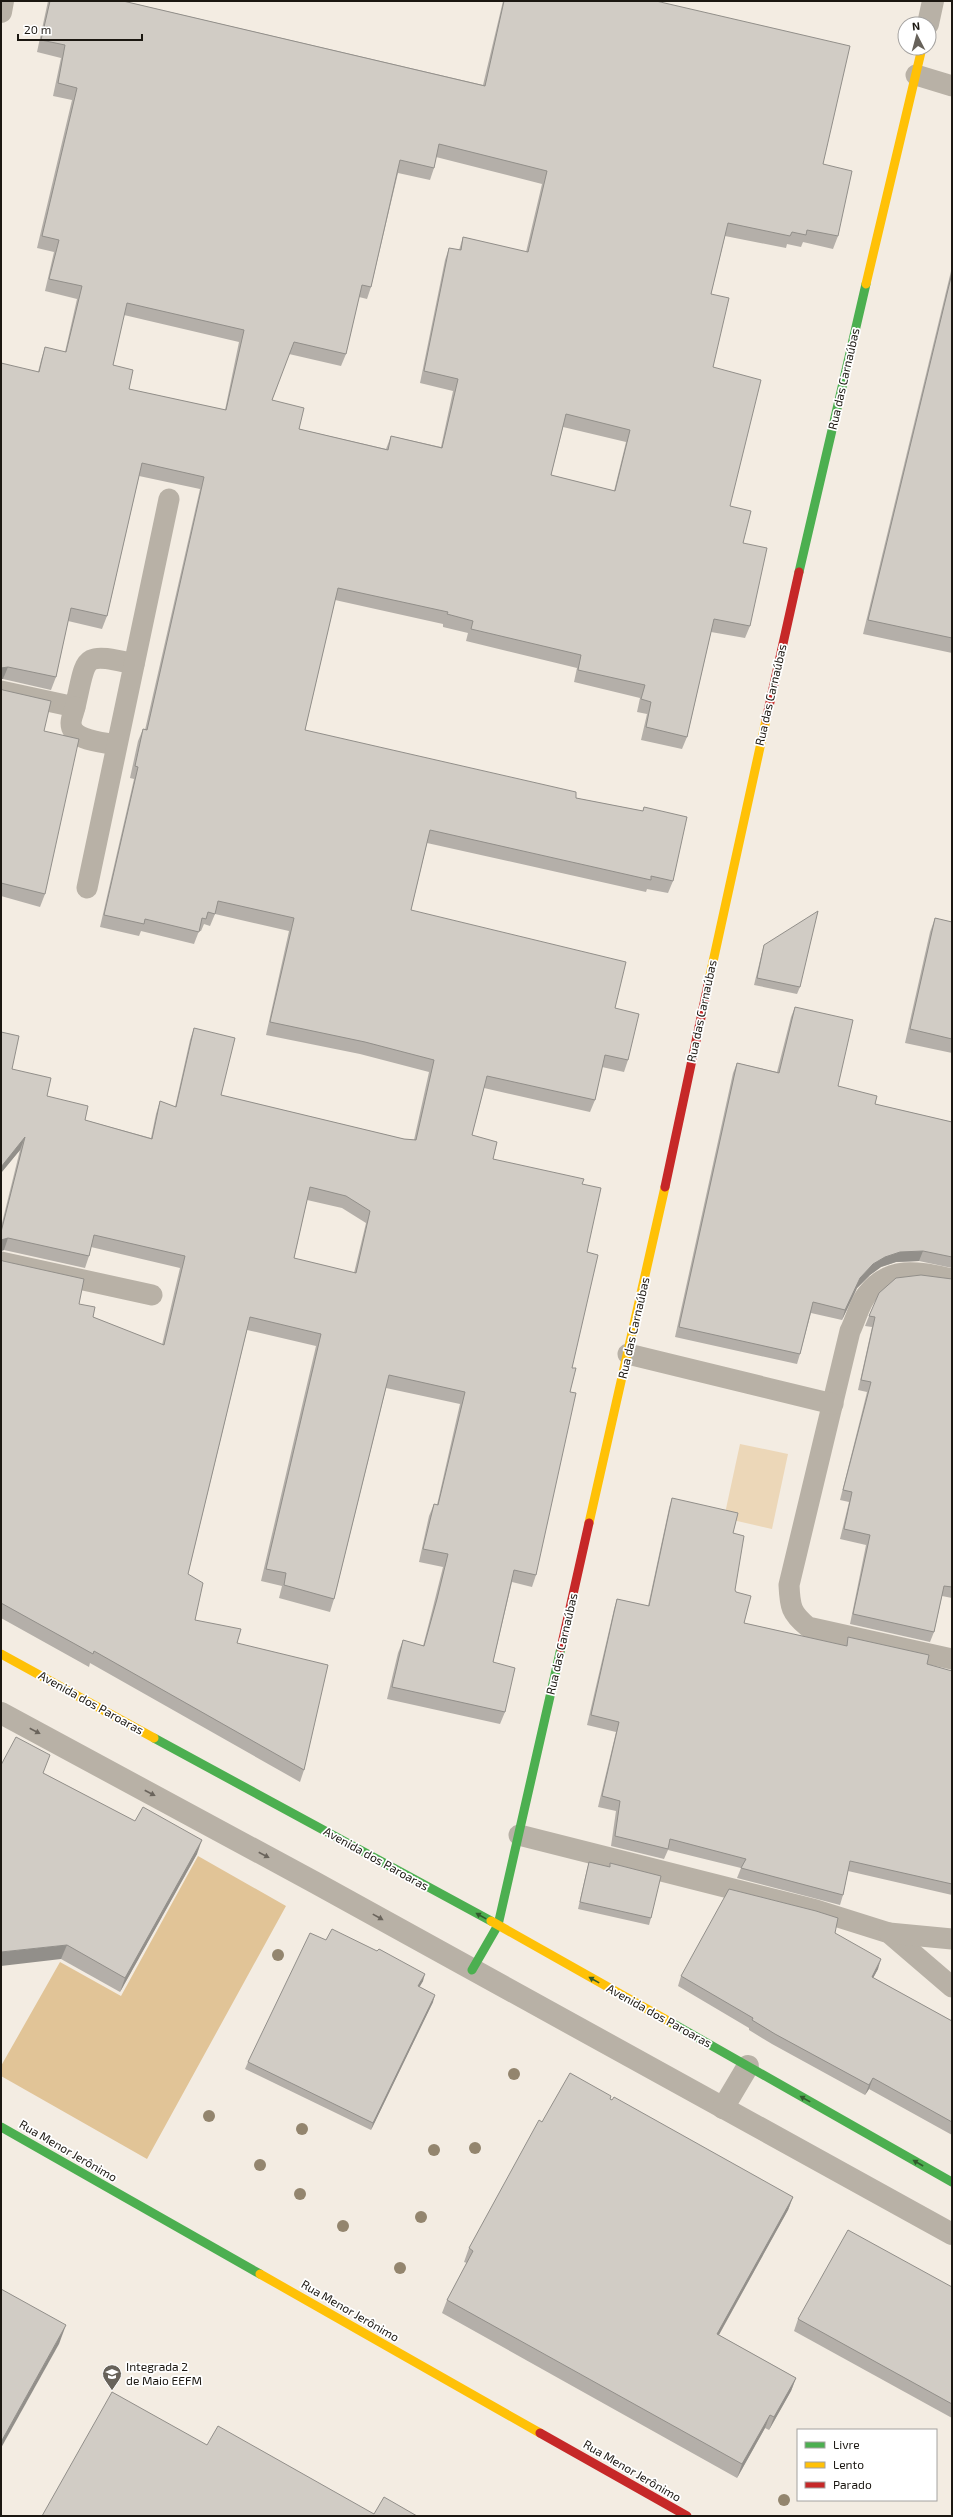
<svg xmlns="http://www.w3.org/2000/svg" width="953" height="2517" viewBox="0 0 953 2517" font-family="'Exo 2',sans-serif">
<rect width="100%" height="100%" fill="#f3ece2"/>
<polygon fill="#ecd7b8" points="740,1444 788,1454 772,1529 724,1518"/>
<polygon fill="#e1c497" points="198,1856 286,1906 147,2159 1,2076 1,2066 60,1962 121,1996"/>
<g fill="none" stroke-linecap="round" stroke-linejoin="round">
<g stroke="#b8b1a6" stroke-width="21">
<polyline points="916,75 952,86"/>
<path d="M1 691 75 707C87 657 80 651 134 664"/>
<path d="M75 707C74 712 71 718 71 723 71 741 103 742 116 745"/>
<polyline points="87,888 169,499"/>
<polyline points="1,1262 152,1295"/>
<path d="M952 1279C922 1273 892 1264 869 1292 860 1301 856 1319 850 1331L789 1585C790 1607 791 1613 808 1627L952 1659"/>
<polyline points="628,1354 833,1404"/>
<polyline points="519,1835 816,1910 889,1933 952,1987"/>
<polyline points="889,1933 952,1939"/>
</g>
<g stroke="#b8b1a6" stroke-width="22">
<polyline points="1,12 3,1"/>
<polyline points="928,24 933,1"/>
<polyline points="1,1713 314,1882 952,2234"/>
<polyline points="723,2108 748,2066"/>
</g>
<g stroke="#4caf50" stroke-width="9">
<polyline points="799,572 866,284"/>
<polyline points="154,1738 491,1921"/>
<polyline points="472,1970 498,1925 561,1648"/>
<polyline points="670,2022 952,2182"/>
<polyline points="1,2127 260,2274"/>
</g>
<g stroke="#ffc107" stroke-width="9">
<polyline points="866,284 922,48"/>
<polyline points="709,980 766,720"/>
<polyline points="589,1523 665,1187"/>
<polyline points="1,1654 154,1738"/>
<polyline points="491,1921 670,2022"/>
<polyline points="260,2274 540,2433"/>
</g>
<g stroke="#c62828" stroke-width="9">
<polyline points="766,720 799,572"/>
<polyline points="665,1187 709,980"/>
<polyline points="561,1648 589,1523"/>
<polyline points="540,2433 687,2516"/>
</g>
</g>
<g fill="#93856e">
<circle cx="278" cy="1955" r="6"/>
<circle cx="514" cy="2074" r="6"/>
<circle cx="209" cy="2116" r="6"/>
<circle cx="302" cy="2129" r="6"/>
<circle cx="475" cy="2148" r="6"/>
<circle cx="434" cy="2150" r="6"/>
<circle cx="260" cy="2165" r="6"/>
<circle cx="300" cy="2194" r="6"/>
<circle cx="421" cy="2217" r="6"/>
<circle cx="343" cy="2226" r="6"/>
<circle cx="400" cy="2268" r="6"/>
<circle cx="784" cy="2500" r="6"/>
</g>
<g fill="#b4afa9" fill-rule="evenodd">
<path d="M48 1H123L483 85 503 1H656L823 164 838 236 833 249 803 242 801 247 787 244 786 248 725 236 711 294 713 367 730 506 743 543 750 626 745 638 711 632 687 737 682 749 641 740 647 714 637 712 640 698 574 682 577 668 466 641 468 633 443 627V624L335 600 305 730 576 798 643 811 644 807 673 881 668 893 647 889 646 892 427 843 411 910 615 1008 628 1060 624 1072 602 1067 595 1100 590 1112 484 1088 472 1135 493 1159 582 1184 587 1252 572 1368 570 1392 536 1575 532 1587 512 1582 493 1662 505 1712 500 1724 387 1699 398 1653 403 1640 423 1646 432 1611 443 1567 419 1562 429 1516 434 1504 437 1505 460 1404 386 1388 334 1599 330 1612 279 1598 282 1586 261 1581 316 1346 247 1330 188 1574 195 1620 237 1643 304 1770 300 1782 90 1663 89 1667 1 1618V1260L79 1304 93 1317 162 1345 180 1268 91 1247 89 1256 85 1268 4 1250 1 1251V1227L20 1150 1 1173V1032L12 1069 47 1096 85 1120 151 1138 156 1114 160 1101 175 1107 190 1040 194 1028 221 1095 404 1139 414 1140 429 1072 360 1054 266 1035 289 931 215 914 210 926 204 924 201 931H199L194 944 141 931 139 936 100 927 134 779 130 778 138 741 143 729 145 730 200 489 139 476 107 616 102 629 68 621 56 677 51 690 3 679 38 372 41 360 45 347 65 352 77 299 45 291 54 252 37 248 72 100 53 96 61 58 37 52ZM436 157 542 184 526 252 463 237 459 250 449 248 445 260 420 383 453 391 441 447 391 436 386 449 299 429 272 400 289 354 341 366 346 354 359 297 367 299 371 287 398 173 430 180 434 168ZM124 315 239 342 225 410 129 389 113 365ZM563 427 626 442 614 491 551 475ZM307 1200 342 1208 366 1223 354 1273 294 1258Z"/>
<polygon points="952,267 952,653 863,634"/>
<polygon points="1,689 44,731 45,894 40,907 1,896"/>
<polygon points="935,918 952,922 952,1053 905,1043 930,932"/>
<polygon points="764,945 800,987 797,994 754,985 762,952"/>
<polygon points="795,1007 838,1086 875,1104 952,1122 952,1268 919,1261 896,1262 881,1267 870,1275 857,1288 842,1320 811,1313 800,1354 797,1364 675,1337 733,1073 737,1063 777,1072 791,1017"/>
<polygon points="952,1279 952,1598 942,1596 934,1632 930,1642 850,1624 866,1545 840,1539 849,1502 840,1500 867,1392 858,1390 872,1327 865,1326 869,1316"/>
<polygon points="672,1498 733,1533 735,1590 744,1623 845,1646 848,1637 927,1664 952,1671 952,1895 848,1871 843,1895 840,1905 737,1878 741,1868 668,1850 664,1859 611,1846 616,1811 598,1807 616,1732 587,1725 614,1609 617,1599 648,1606 669,1508"/>
<polygon points="43,1773 197,1854 120,1992 61,1959"/>
<polygon points="589,1862 609,1867 610,1863 651,1918 649,1925 578,1909 587,1869"/>
<polygon points="835,1933 878,1969 873,1978 952,2021 952,2135 869,2089 865,2095 772,2044 749,2030 749,2028 678,1986 681,1976"/>
<polygon points="326,1940 423,1981 419,1987 433,2002 371,2130 245,2069 248,2062"/>
<polygon points="610,2099 793,2197 788,2210 719,2335 796,2378 791,2391 769,2430 765,2428 737,2478 442,2313 447,2300 467,2263 464,2262 469,2248 542,2122"/>
<polygon points="952,2287 952,2418 794,2331 798,2319"/>
</g>
<g fill="#928f8a">
<polygon points="1,667 8,667 3,679 1,679"/>
<polygon points="25,1137 20,1150 1,1173 1,1167"/>
<polygon points="8,1238 4,1250 1,1251 1,1240"/>
<polygon points="923,1251 919,1261 896,1262 881,1267 870,1275 857,1288 842,1320 845,1310 860,1278 873,1264 885,1257 900,1252"/>
<polygon points="202,1840 197,1854 120,1992 125,1978"/>
<polygon points="67,1945 61,1959 1,1966 1,1952"/>
<polygon points="881,1959 878,1969 868,1987 872,1977"/>
<polygon points="425,1974 423,1981 416,1993 418,1986"/>
<polygon points="435,1995 433,2002 371,2130 373,2123"/>
<polygon points="873,2078 869,2089 865,2095 869,2085"/>
<polygon points="793,2197 788,2210 712,2347 717,2334"/>
<polygon points="66,2325 59,2344 1,2448 1,2442"/>
<polygon points="796,2378 791,2391 769,2430 774,2417"/>
<polygon points="770,2415 765,2428 737,2478 742,2464"/>
</g>
<g fill="#d1ccc5" stroke="#928f8a" fill-rule="evenodd">
<path d="M50 1H123L485 86 504 1H656L850 46 823 164 852 171 838 236 807 230 806 235 792 232 790 236 728 223 711 294 729 298 713 367 761 380 730 506 751 511 743 543 767 548 750 626 714 619 687 737 646 727 651 702 641 699 645 685 578 670 581 655 471 629 473 621 447 614 448 612 338 588 305 730 576 792V798L643 811 644 807 687 817 673 881 651 876V880L430 830 411 910 626 962 615 1008 639 1014 628 1060 605 1055 595 1100 487 1076 472 1135 497 1142 493 1159 584 1179 582 1184 601 1188 587 1252 598 1255 572 1368H576L570 1392 576 1393 536 1575 514 1570 493 1662 515 1668 505 1712 392 1687 403 1640 424 1646 437 1599 448 1554 423 1549 434 1504 438 1505 465 1392 389 1375 334 1599 284 1585 286 1573 266 1569 321 1334 250 1317 188 1574 203 1583 195 1620 241 1629 237 1643 328 1665 304 1770 94 1651 93 1654 1 1603V1260L3 1261 84 1279 79 1304 95 1307 93 1317 164 1345 185 1256 94 1235 89 1256 8 1238 1 1240V1232L25 1137 1 1167V1032L19 1036 12 1069 51 1078 47 1096 88 1106 85 1120 152 1139 160 1101 176 1107 194 1028 235 1038 221 1095 404 1139 416 1140 434 1060 365 1042 270 1022 294 918 218 901 215 914 208 912 206 919 202 918 199 932 145 919 144 924 104 915 138 767 135 766 143 729 147 730 204 477 142 463 107 616 71 608 56 677 8 667 1 668V363L39 372 45 347 66 352 82 286 49 279 59 240 42 236 77 88 58 83 65 45 41 40ZM439 144 547 171 528 252 463 237 461 250 449 248 424 371 458 379 442 448 391 436 388 450 299 429 304 408 272 400 294 342 346 354 362 285 371 287 400 160 434 168ZM127 303 244 330 226 410 129 389 133 370 113 365ZM566 414 630 430 615 491 551 475ZM310 1187 346 1196 370 1211 356 1273 294 1258Z"/>
<polygon points="952,273 952,638 868,620"/>
<polygon points="1,689 3,690 51,701 44,731 79,739 45,894 1,883"/>
<polygon points="818,911 800,987 757,978 764,945"/>
<polygon points="935,918 952,922 952,1039 910,1029"/>
<polygon points="795,1007 853,1020 838,1086 877,1096 875,1104 952,1122 952,1257 923,1251 900,1252 885,1257 873,1264 860,1278 845,1310 813,1302 800,1354 679,1327 737,1063 779,1073"/>
<polygon points="921,1275 952,1279 952,1587 944,1586 934,1632 853,1614 870,1535 844,1529 852,1492 843,1490 871,1382 861,1380 875,1317 869,1316 879,1293 896,1278"/>
<polygon points="672,1498 738,1513 733,1533 744,1536 735,1590 736,1592 751,1596 744,1623 847,1646 848,1637 929,1655 927,1664 952,1671 952,1884 850,1861 843,1895 741,1868 746,1859 670,1839 668,1849 615,1836 620,1801 602,1796 619,1722 591,1715 617,1599 649,1606"/>
<polygon points="16,1737 50,1755 43,1773 135,1821 143,1807 202,1840 125,1978 67,1945 1,1952 1,1765"/>
<polygon points="589,1862 610,1867 610,1863 661,1876 651,1918 580,1902"/>
<polygon points="729,1889 816,1911 838,1918 835,1933 881,1959 872,1977 952,2021 952,2122 873,2078 869,2085 775,2034 752,2020 753,2018 681,1976"/>
<polygon points="332,1929 377,1951 379,1949 425,1974 418,1986 435,1995 373,2123 248,2062 310,1933 326,1940"/>
<polygon points="570,2073 611,2096 610,2099 612,2100 614,2097 793,2197 717,2334 796,2378 774,2417 770,2415 742,2464 447,2300 473,2251 469,2248 539,2120 542,2122"/>
<polygon points="848,2230 952,2287 952,2404 798,2319"/>
<polygon points="1,2289 66,2325 1,2442"/>
<polygon points="112,2392 207,2445 218,2426 374,2514 384,2497 417,2516 42,2516"/>
</g>
<defs><path id="oneway-solid" d="M-6-.8H1V-3.2L6.5 0L1 3.2V.8H-6Z"/></defs>
<g fill="#6a645c">
<use href="#oneway-solid" transform="translate(35 1731) rotate(28)"/>
<use href="#oneway-solid" transform="translate(150 1793) rotate(28)"/>
<use href="#oneway-solid" transform="translate(264 1855) rotate(28)"/>
<use href="#oneway-solid" transform="translate(378 1917) rotate(29)"/>
</g>
<g fill="#315b2d">
<use href="#oneway-solid" transform="translate(481 1916) rotate(-151)"/>
<use href="#oneway-solid" transform="translate(594 1980) rotate(-151)"/>
<use href="#oneway-solid" transform="translate(805 2099) rotate(-151)"/>
<use href="#oneway-solid" transform="translate(918 2163) rotate(-150)"/>
</g>
<defs>
<symbol id="school-pin" viewBox="-11 -11 22 30"><path d="M0 17L-7.5 6A9.5 9.5 0 1 1 7.5 6Z" fill="#67625a" stroke="#fff"/><path d="M0-5L7-2L0 1L-7-2ZM-4 1L0 2.5L4 1V4Q0 6-4 4Z" fill="#fff"/></symbol>
</defs>
<g fill-rule="evenodd">
<use href="#school-pin" x="101" y="2363" width="22" height="30"/>
</g>
<g text-anchor="middle" stroke-width="3.5" stroke-linejoin="round" paint-order="stroke">
<g font-size="12" fill="#1b1711" stroke="#fff">
<text transform="translate(844 379) rotate(-77)" y="4">Rua das Carnaúbas</text>
<text transform="translate(771 695) rotate(-77)" y="4">Rua das Carnaúbas</text>
<text transform="translate(702 1011) rotate(-78)" y="4">Rua das Carnaúbas</text>
<text transform="translate(634 1328) rotate(-77)" y="4">Rua das Carnaúbas</text>
<text transform="translate(562 1644) rotate(-77)" y="4">Rua das Carnaúbas</text>
<text transform="translate(91 1703) rotate(29)" y="4">Avenida dos Paroaras</text>
<text transform="translate(376 1859) rotate(29)" y="4">Avenida dos Paroaras</text>
<text transform="translate(659 2016) rotate(29)" y="4">Avenida dos Paroaras</text>
<text transform="translate(68 2151) rotate(30)" y="4">Rua Menor Jerônimo</text>
<text transform="translate(350 2311) rotate(30)" y="4">Rua Menor Jerônimo</text>
<text transform="translate(632 2471) rotate(30)" y="4">Rua Menor Jerônimo</text>
</g>
<g font-size="12" fill="#1b1711" stroke="#fff" text-anchor="start">
<text x="126" y="2371">Integrada 2<tspan x="126" dy="14">de Maio EEFM</tspan></text>
</g>
</g>
<rect width="953" height="2517" fill="none" stroke="#1b1711" stroke-width="4"/>
<rect x="797" y="2429" width="140" height="72" fill="#ffffff" stroke="#a4a2a0"/>
<rect x="805" y="2442" width="20" height="6" fill="#4caf50" stroke="#a4a2a0"/>
<text x="833" y="2449" font-size="12" fill="#1b1711">Livre</text>
<rect x="805" y="2462" width="20" height="6" fill="#ffc107" stroke="#a4a2a0"/>
<text x="833" y="2469" font-size="12" fill="#1b1711">Lento</text>
<rect x="805" y="2482" width="20" height="6" fill="#c62828" stroke="#a4a2a0"/>
<text x="833" y="2489" font-size="12" fill="#1b1711">Parado</text>
<g transform="translate(917 36) rotate(354)"><circle r="19" fill="#ffffff" stroke="#a4a2a0"/>
<path d="M0-3L7 15L0 10L-7 15Z" fill="#67625a"/>
<text y="-6" font-size="11" font-weight="bold" text-anchor="middle" fill="#1b1711">N</text>
</g>
<path d="M18 34v6h124v-6" fill="none" stroke="#1b1711" stroke-width="2"/>
<text x="24" y="34" font-size="12" fill="#1b1711" stroke="#ffffff" stroke-width="3" paint-order="stroke">20 m</text>
</svg>
